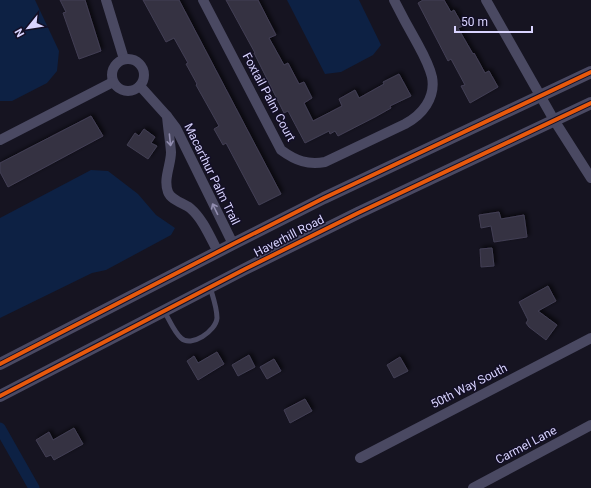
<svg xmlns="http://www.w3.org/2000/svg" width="591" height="488" viewBox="0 0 591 488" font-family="Roboto,sans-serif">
<defs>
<filter id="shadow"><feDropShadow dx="2.5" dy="-2.5" stdDeviation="2" flood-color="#0009"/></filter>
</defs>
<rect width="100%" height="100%" fill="#161421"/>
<g fill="#0d2144">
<polygon points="0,0 35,0 59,51 57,71 47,83 12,101 0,101"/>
<polygon points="287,0 359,0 381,45 373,55 341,72 325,74"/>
<polygon points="91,170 108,171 138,194 156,215 175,228 171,235 106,270 92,273 0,318 0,218"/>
</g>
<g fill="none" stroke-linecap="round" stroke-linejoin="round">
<polyline stroke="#0d2144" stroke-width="11" points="0,428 34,488"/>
</g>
<g fill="#343243" stroke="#433f54" filter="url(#shadow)">
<polygon points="60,0 85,0 101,51 79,59 63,13 66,12"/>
<polygon points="143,0 179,0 281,194 259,205 226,143 223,145 214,129 219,126 196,85 197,84 186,64 188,63 174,38 166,42"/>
<polygon points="226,0 258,0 276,35 269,38 284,65 288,63 299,84 304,82 312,98 304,103 313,121 342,106 339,99 355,90 359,98 384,84 383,82 399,74 411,96 390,106 391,108 375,117 338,136 335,131 330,134 329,131 305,143 288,111 284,113 254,53 255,53"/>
<polygon points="423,0 444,0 451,12 454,10 463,26 458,28 473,54 474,53 485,73 489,71 498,87 470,103 461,86 465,85 451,59 448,61 418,3"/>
<polygon points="91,116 103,136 8,187 0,172 0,163"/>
<polygon points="144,129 155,137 151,143 157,146 148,159 127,145 135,133 139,136"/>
<polygon points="499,212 501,219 524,215 527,237 494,242 491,226 481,228 479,215"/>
<polygon points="492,248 494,266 481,267 480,249"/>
<polygon points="548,286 556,301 538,311 557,325 546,340 529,327 526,323 528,320 519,302"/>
<polygon points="217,352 224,364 198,380 187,361 194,356 198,363"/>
<polygon points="249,355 255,367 238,376 232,365"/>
<polygon points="400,357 408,371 394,378 387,365"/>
<polygon points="274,359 281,371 267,379 260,367"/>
<polygon points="305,399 312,411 290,423 284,410"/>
<polygon points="74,428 83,444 54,460 51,455 46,457 36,440 49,432 53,440"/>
</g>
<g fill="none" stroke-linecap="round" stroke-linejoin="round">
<path stroke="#4a4962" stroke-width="5" d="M164 311C169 319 174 332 181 338 191 348 216 331 217 318 217 308 213 297 210 287"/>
<g stroke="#4a4962" stroke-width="10">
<polyline points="106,0 124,59"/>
<path d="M203 0 281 150C296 161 308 165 325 162L405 124C422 115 436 98 432 77 429 64 422 52 416 41 408 27 401 14 394 0"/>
<polyline points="486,0 554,120 591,178"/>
<circle cx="128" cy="75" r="16"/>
<polyline points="140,86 167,116"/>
<polyline points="0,140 113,82"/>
<path d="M218 252C210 237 203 219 190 208 183 203 171 200 168 192 163 179 171 165 171 152 170 140 168 128 167 116L176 128 233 244"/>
<polyline points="360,458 591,338"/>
<polyline points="473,488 591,425"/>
</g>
<g stroke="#4a4962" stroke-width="12">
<polyline points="0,364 233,244 324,198 591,72"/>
<polyline points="0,396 245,269 358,213 591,103"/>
</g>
<defs>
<g id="cycleway">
<polyline points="0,364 233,244 324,198 591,72"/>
<polyline points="0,396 245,269 358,213 591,103"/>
</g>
</defs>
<use href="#cycleway" stroke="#130f26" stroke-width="6"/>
<use href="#cycleway" stroke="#e8590c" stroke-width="4"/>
</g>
<defs><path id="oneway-shaft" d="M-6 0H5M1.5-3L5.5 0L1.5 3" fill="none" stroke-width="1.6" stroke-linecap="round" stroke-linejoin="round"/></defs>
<g stroke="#928eb0">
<use href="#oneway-shaft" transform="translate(170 140) rotate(84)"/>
<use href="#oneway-shaft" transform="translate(215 209) rotate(-116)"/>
</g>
<g text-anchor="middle" stroke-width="3" stroke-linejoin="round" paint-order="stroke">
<g font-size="12" fill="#d9d4ff" stroke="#130f26">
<text transform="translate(269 97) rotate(62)" y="4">Foxtail Palm Court</text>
<text transform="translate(212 174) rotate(64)" y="4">Macarthur Palm Trail</text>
<text transform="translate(289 236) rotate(-27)" y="4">Haverhill Road</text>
<text transform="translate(469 386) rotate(-27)" y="4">50th Way South</text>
<text transform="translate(526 445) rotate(-28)" y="4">Carmel Lane</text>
</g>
</g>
<g transform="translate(28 28) rotate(240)" stroke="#130f26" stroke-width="3" paint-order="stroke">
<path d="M0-3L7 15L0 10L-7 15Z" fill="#d9d4ff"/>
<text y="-6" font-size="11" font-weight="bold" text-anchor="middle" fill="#d9d4ff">N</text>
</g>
<path d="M455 26v6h77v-6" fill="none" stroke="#d9d4ff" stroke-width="2"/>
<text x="461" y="26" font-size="12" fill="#d9d4ff" stroke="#130f26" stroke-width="3" paint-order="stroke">50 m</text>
</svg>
